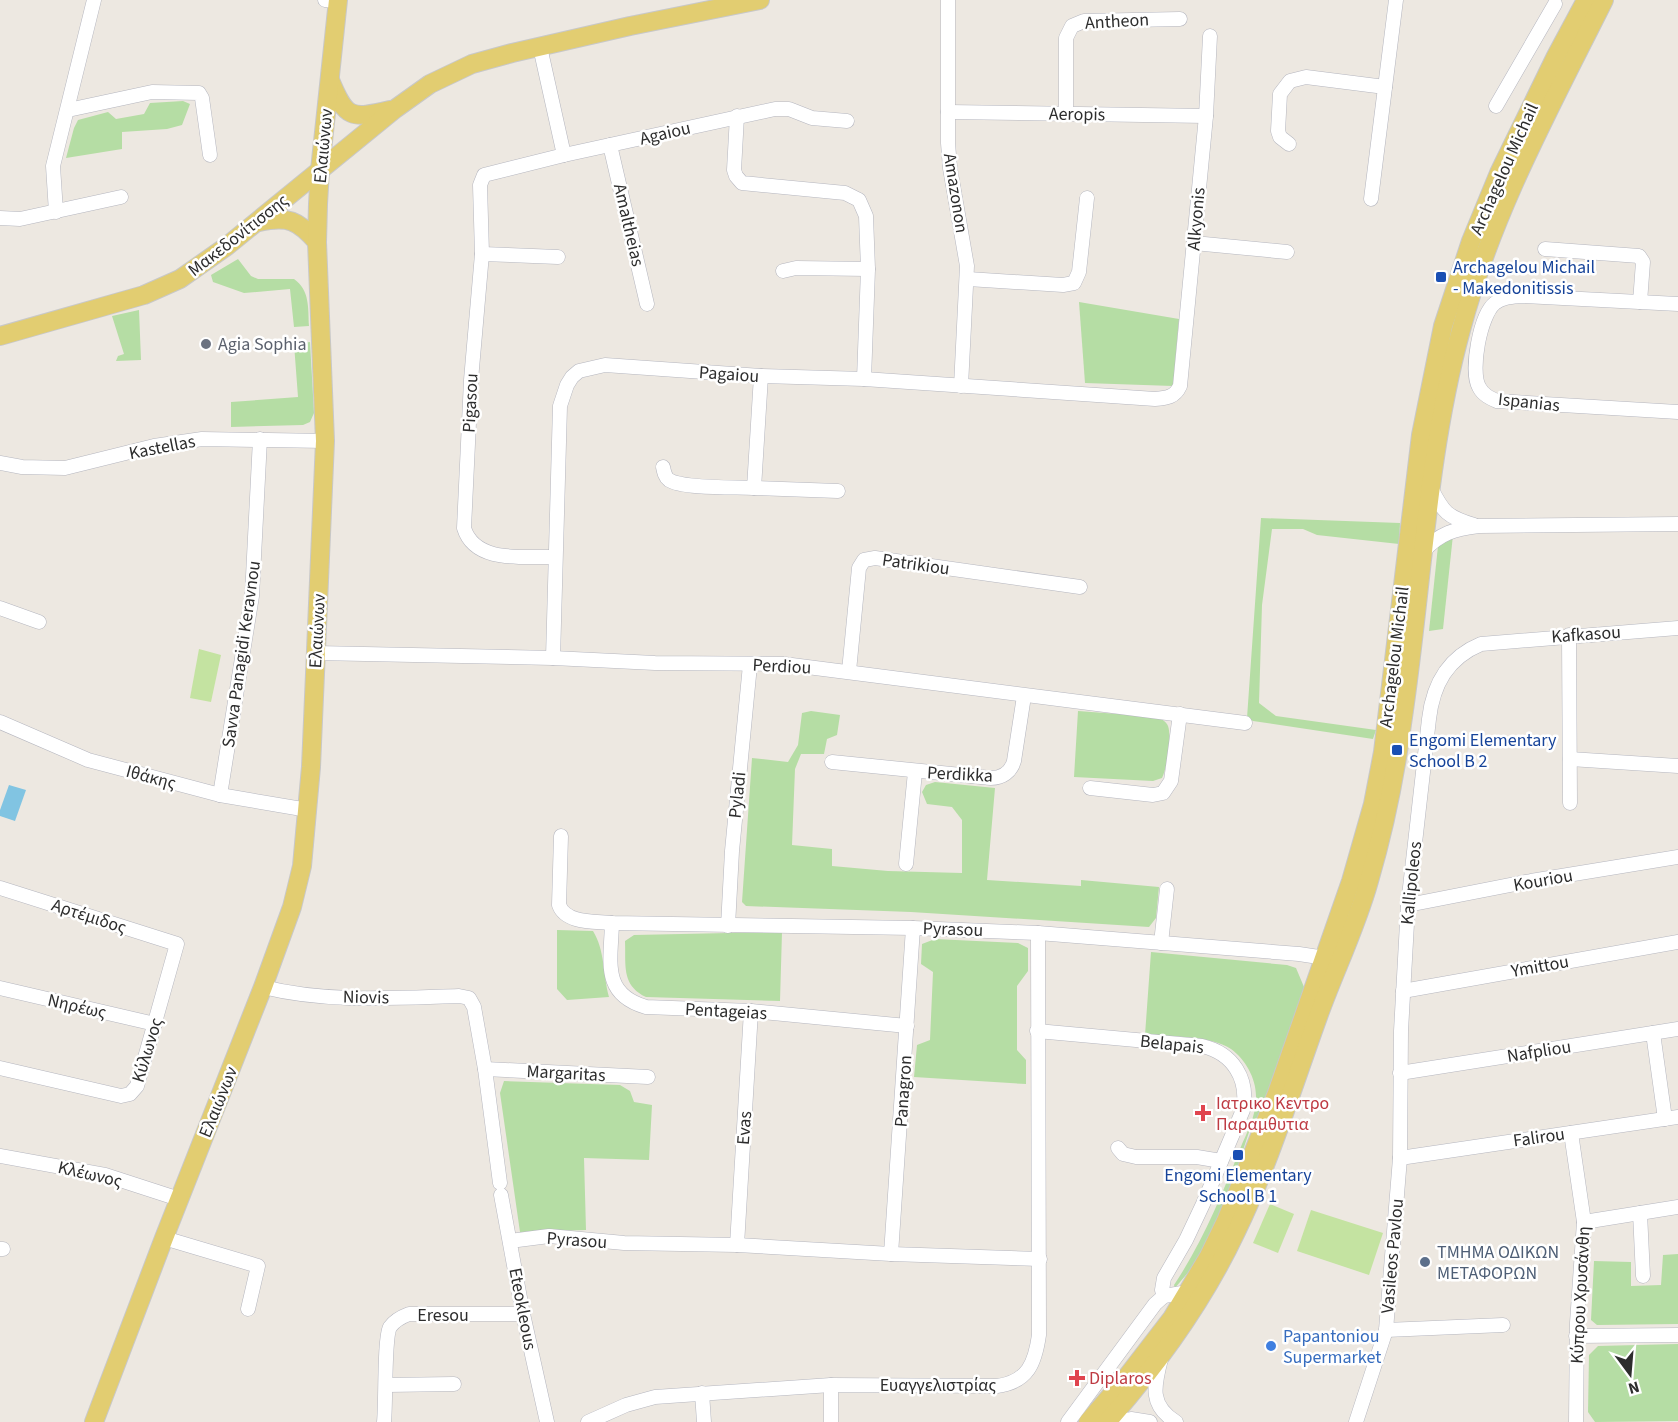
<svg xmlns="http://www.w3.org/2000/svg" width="1678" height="1422" viewBox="0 0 1678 1422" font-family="'Source Sans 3',sans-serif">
<rect width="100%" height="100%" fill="#ede8e1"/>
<g fill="#b5dda4">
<polygon points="183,101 190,104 182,125 167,129 122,132 122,149 66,158 74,128 78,120 108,112 116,119 144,114 150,103"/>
<path d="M238 259 251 276 258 279H294C310 290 308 308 309 326L294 327 290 289 244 293 213 282 211 275Z"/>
<polygon points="1079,302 1179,319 1173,386 1085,383"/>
<polygon points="139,310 141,360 116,361 118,356 124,354 112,316"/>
<polygon points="310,342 314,413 310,422 303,425 231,427 231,402 298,397 294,344"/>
<polygon points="1261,518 1400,523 1399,544 1317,535 1303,529 1272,529 1262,605 1259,703 1276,716 1376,730 1373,739 1253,721 1247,718"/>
<polygon points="1453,535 1443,629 1429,631 1438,546"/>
<polygon points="811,711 840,715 837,735 827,739 824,754 801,754 795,769 792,845 832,849 832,866 888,871 962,873 962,820 952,807 927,804 922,792 926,785 935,782 995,788 987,880 1081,886 1081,880 1159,887 1156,918 1149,927 911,912 746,906 742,902 752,758 788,762 798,745 802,713"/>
<path d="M1078 711 1158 717C1162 720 1166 721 1168 726 1172 737 1167 768 1162 778L1153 781 1074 777Z"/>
<path d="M557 930 593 931C605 950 603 975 609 997L567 1000 557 989Z"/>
<path d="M782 932 780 1001 646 997C621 985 626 965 625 941L634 935Z"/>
<polygon points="935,939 1018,943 1028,948 1028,971 1017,986 1017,1050 1026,1060 1026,1084 914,1077 917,1045 930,1040 933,972 921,964 922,944"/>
<path d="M1151 952 1287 965 1296 968 1304 987 1300 1001 1261 1111 1250 1129 1224 1208 1196 1263 1175 1288 1174 1285C1202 1243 1222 1195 1240 1149 1247 1132 1257 1114 1256 1096 1256 1078 1245 1059 1231 1049 1210 1035 1171 1037 1145 1035Z"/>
<polygon points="504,1081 620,1085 630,1091 634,1102 652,1105 649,1160 584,1158 586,1230 520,1232 500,1093"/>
<polygon points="1678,1254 1678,1324 1597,1325 1591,1320 1594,1261 1631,1262 1631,1286 1661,1285 1663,1255"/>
<polygon points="1678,1344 1678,1421 1595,1422 1588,1412 1589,1355 1598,1346"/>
</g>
<g fill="#c4e3a1">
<polygon points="199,649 221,655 211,702 190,698"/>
<polygon points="1270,1204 1294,1214 1278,1253 1253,1243"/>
<polygon points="1311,1210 1383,1233 1369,1275 1297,1251"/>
</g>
<polygon fill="#81c4e2" points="9,785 26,790 15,821 0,816 0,810"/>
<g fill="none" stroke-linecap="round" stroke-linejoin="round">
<defs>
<g id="minor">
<polyline points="325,0 337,1"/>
<polyline points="948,0 948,143 950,168 967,266 961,386"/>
<polyline points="540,47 564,155"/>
<polyline points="1496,106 1555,4"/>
<polyline points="68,110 152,92 199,93 202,98 210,155"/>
<polyline points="948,112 1206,116"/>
<polyline points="1066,114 1066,38 1072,26 1084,21 1180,19"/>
<polyline points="737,116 734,170 736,176 742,183 845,193 859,200 866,216 868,269 864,379"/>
<polyline points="1289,144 1280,137 1278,131 1280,94 1290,81 1306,77 1385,87"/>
<polyline points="610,145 647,304"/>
<polyline points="1371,199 1396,0"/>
<polyline points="56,212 53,166 94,0"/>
<polyline points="0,218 20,219 121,197"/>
<polyline points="1194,243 1287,252"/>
<polyline points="1545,249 1639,256 1643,262 1640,302"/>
<polyline points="482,254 558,257"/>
<polyline points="783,271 796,268 868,269"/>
<polyline points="968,279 1063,285 1074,283 1079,272 1087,198"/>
<path d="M1678 304 1522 296C1512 297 1503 297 1495 303 1480 315 1470 371 1479 387 1483 395 1490 398 1497 401L1678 412"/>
<polyline points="761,376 754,488 838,491"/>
<polyline points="0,463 22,467 65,468 154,446 202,439 325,441"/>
<path d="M663 467C664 472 665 477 669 480 683 489 735 487 754 488"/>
<path d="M1431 488C1443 512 1447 517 1474 525"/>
<path d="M1423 552C1439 533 1455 529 1479 526L1678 524"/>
<path d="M555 557C524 556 475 564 464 528L471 380 482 254 480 185 484 175 564 155 775 109H789L812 118 847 121"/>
<polyline points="0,608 39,622"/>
<polyline points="1569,635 1570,803"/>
<polyline points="316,653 553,658 655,663 784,664 1245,723"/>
<path d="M553 658 560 406 567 385 572 377 579 371 605 365 761 376 864 379 1155 399C1167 398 1175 397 1180 386L1206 116 1210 36"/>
<polyline points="849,671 859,568 864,560 875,558 1080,587"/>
<polyline points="0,722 88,760 220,795 308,810"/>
<polyline points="1570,759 1678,766"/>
<path d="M832 762 991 778C1002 778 1011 772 1014 761L1024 696"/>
<polyline points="1090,788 1153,795 1163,793 1171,781 1180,714"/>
<polyline points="220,795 252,596 260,439"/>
<path d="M561 836 559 905C566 924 595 921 612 923L913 928 1038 933 1299 954 1332 959"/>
<polyline points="906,864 915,772"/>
<polyline points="0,888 177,944 137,1086 130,1094 121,1096 0,1068"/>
<polyline points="1408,905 1531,881 1678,857"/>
<path d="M612 923C611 961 601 994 646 1007L751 1011 907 1026"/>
<polyline points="728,926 732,851 750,665"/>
<polyline points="1161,943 1167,889"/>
<path d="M263 987C327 1003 395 998 459 996L469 998 474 1007 485 1069 500 1183"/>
<polyline points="0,988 155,1024"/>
<polyline points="1403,991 1678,942"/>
<path d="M1037 1031 1202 1046C1233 1053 1249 1079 1243 1110L1203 1204 1186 1240 1164 1278 1162 1290 1164 1296"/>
<polyline points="1653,1033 1665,1119"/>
<polyline points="485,1069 648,1077"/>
<polyline points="1400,1073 1678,1029"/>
<polyline points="1571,1133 1584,1222 1577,1323 1576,1422"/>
<polyline points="1118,1148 1123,1154 1136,1157 1197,1157 1221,1161"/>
<polyline points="0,1156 105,1175 179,1199"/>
<polyline points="1400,1158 1678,1117"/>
<polyline points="501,1195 523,1314 547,1422"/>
<polyline points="1640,1213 1643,1276"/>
<polyline points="1584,1222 1678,1207"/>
<polyline points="164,1238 258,1266 248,1309"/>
<polyline points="510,1241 549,1236 624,1243 737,1245 891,1254 1040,1259"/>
<polyline points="737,1245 751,1011"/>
<polyline points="0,1249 3,1249"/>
<polyline points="891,1254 913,928"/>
<polyline points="1386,1330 1503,1325"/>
<polyline points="1576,1336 1678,1335"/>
<path d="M1161 1359C1154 1386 1149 1405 1176 1422"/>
<polyline points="387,1385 454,1384"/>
<polyline points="831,1385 831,1422"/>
<polyline points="702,1393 704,1422"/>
<path d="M384 1422C386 1405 384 1338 390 1327 395 1320 401 1317 409 1314H523"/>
<path d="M588 1422 626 1405 655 1397 831 1385 997 1386C1028 1382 1035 1363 1039 1335L1038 933"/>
<polyline points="1068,1422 1155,1304 1164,1296 1188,1292"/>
<polyline points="1116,1422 1131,1419 1150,1422"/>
<path d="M1356 1422 1386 1330 1400 1158 1401 1031 1408 905 1429 719C1433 685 1447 658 1481 644L1678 628"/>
</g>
<g id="major">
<path d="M330 80C346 119 351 119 390 110"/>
<path d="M259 222C288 216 298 220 317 242"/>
<polyline points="0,336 144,295 180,279 227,246 395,109 430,84 472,64 512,53 630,26 760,0"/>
<polyline points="94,1422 164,1238 263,987 292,907 302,866 311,767 325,441 317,242 318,204 320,170 338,0"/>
<polyline points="1088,1422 1125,1379 1172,1318 1209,1256 1226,1221 1277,1093 1351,881 1373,804 1383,752 1421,435 1443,326 1471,241 1499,173 1556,56 1586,0"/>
<path d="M1107 1422C1158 1364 1203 1302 1236 1232 1269 1164 1292 1089 1318 1017 1334 972 1356 928 1369 881 1384 830 1395 777 1402 724 1422 593 1426 458 1461 330 1492 213 1550 108 1604 0"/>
</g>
</defs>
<use href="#minor" stroke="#b5b6bf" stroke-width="15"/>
<use href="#major" stroke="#c8c8c8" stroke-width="20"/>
<use href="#minor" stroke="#fff" stroke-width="14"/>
<use href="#major" stroke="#e2cd71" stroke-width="18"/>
</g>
<g fill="#1a4fb4" stroke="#fff" stroke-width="2">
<rect x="1435" y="271" width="12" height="12" rx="3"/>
<rect x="1391" y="744" width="12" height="12" rx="3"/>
<rect x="1232" y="1149" width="12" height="12" rx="3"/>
</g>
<circle fill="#6b7280" stroke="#fff" stroke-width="2" cx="206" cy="344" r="6"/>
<g fill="#e0444e" stroke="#fff" stroke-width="2">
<path d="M1200 1104h6v6h6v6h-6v6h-6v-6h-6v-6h6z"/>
<path d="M1074 1369h6v6h6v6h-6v6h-6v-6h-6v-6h6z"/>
</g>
<circle fill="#5c6f8a" stroke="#fff" stroke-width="2" cx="1425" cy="1262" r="6"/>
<circle fill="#3f7fe0" stroke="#fff" stroke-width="2" cx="1271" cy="1346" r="6"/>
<g text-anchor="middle" stroke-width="5" stroke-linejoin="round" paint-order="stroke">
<g font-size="18" fill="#2d2d2d" stroke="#fff">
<text transform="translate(1117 21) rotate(-3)" y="6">Antheon</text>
<text transform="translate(1077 114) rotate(1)" y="6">Aeropis</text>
<text transform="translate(665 133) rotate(-13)" y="6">Agaiou</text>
<text transform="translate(323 146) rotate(-85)" y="6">Ελαιώνων</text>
<text transform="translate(1504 169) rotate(-66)" y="6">Archagelou Michail</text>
<text transform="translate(956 193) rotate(81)" y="6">Amazonon</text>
<text transform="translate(1196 219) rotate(-85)" y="6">Alkyonis</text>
<text transform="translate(629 225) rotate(77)" y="6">Amaltheias</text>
<text transform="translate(238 235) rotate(-38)" y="6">Μακεδονίτισσης</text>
<text transform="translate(729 374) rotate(4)" y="6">Pagaiou</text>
<text transform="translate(1529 402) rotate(6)" y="6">Ispanias</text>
<text transform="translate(470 403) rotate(-87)" y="6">Pigasou</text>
<text transform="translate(162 447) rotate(-11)" y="6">Kastellas</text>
<text transform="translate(916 564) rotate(8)" y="6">Patrikiou</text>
<text transform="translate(317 631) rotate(-87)" y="6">Ελαιώνων</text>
<text transform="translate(1586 634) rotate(-4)" y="6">Kafkasou</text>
<text transform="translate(241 654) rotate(-82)" y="6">Savva Panagidi Keravnou</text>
<text transform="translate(1394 657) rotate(-83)" y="6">Archagelou Michail</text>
<text transform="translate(782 666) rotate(3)" y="6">Perdiou</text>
<text transform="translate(960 774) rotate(3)" y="6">Perdikka</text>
<text transform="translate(151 777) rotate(15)" y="6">Ιθάκης</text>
<text transform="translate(737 795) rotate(-84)" y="6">Pyladi</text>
<text transform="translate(1543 880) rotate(-10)" y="6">Kouriou</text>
<text transform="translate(1411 883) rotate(-84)" y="6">Kallipoleos</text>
<text transform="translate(89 916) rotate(18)" y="6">Αρτέμιδος</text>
<text transform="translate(953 929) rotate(2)" y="6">Pyrasou</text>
<text transform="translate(1540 966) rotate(-10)" y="6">Ymittou</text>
<text transform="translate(366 997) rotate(1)" y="6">Niovis</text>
<text transform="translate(77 1006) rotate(13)" y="6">Νηρέως</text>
<text transform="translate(726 1011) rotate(3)" y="6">Pentageias</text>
<text transform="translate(1172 1044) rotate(6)" y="6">Belapais</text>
<text transform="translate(147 1050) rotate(-73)" y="6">Κύλωνος</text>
<text transform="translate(1539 1051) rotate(-9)" y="6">Nafpliou</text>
<text transform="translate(566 1073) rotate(3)" y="6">Margaritas</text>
<text transform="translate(903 1091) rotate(-86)" y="6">Panagron</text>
<text transform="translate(218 1102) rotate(-68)" y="6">Ελαιώνων</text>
<text transform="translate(744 1128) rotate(-86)" y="6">Evas</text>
<text transform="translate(1539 1137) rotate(-8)" y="6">Falirou</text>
<text transform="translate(90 1174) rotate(13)" y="6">Κλέωνος</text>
<text transform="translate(577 1240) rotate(4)" y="6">Pyrasou</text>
<text transform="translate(1392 1256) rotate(-85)" y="6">Vasileos Pavlou</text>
<text transform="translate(1580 1295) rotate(-87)" y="6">Κύπρου Χρυσάνθη</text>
<text transform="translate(523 1309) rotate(79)" y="6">Eteokleous</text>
<text x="443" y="1321">Eresou</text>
<text x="938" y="1391">Ευαγγελιστρίας</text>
</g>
<g font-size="18" fill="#164399" stroke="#fff" text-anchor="start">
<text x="1453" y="273">Archagelou Michail<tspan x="1453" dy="21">- Makedonitissis</tspan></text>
<text x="1409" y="746">Engomi Elementary<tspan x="1409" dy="21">School B 2</tspan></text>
<text x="1238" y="1181" text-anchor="middle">Engomi Elementary<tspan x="1238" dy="21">School B 1</tspan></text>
</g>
<g font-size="18" fill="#5b616d" stroke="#fff" text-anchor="start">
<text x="218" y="350">Agia Sophia</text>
</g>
<g font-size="18" fill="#be3a42" stroke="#fff" text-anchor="start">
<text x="1216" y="1109">Ιατρικο Κεντρο<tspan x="1216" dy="21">Παραμθυτια</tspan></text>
<text x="1089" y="1384">Diplaros</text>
</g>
<g font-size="18" fill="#4e5e75" stroke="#fff" text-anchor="start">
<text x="1437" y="1258">ΤΜΗΜΑ ΟΔΙΚΩΝ<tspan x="1437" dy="21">ΜΕΤΑΦΟΡΩΝ</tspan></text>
</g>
<g font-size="18" fill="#366cbe" stroke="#fff" text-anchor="start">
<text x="1283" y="1342">Papantoniou<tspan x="1283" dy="21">Supermarket</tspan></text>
</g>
</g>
<g transform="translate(1630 1374) rotate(164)" stroke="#ffffff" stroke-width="4.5" paint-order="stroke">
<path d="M0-4.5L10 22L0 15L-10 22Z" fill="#2d2d2d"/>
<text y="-9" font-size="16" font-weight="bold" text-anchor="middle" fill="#2d2d2d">N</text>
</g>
</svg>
